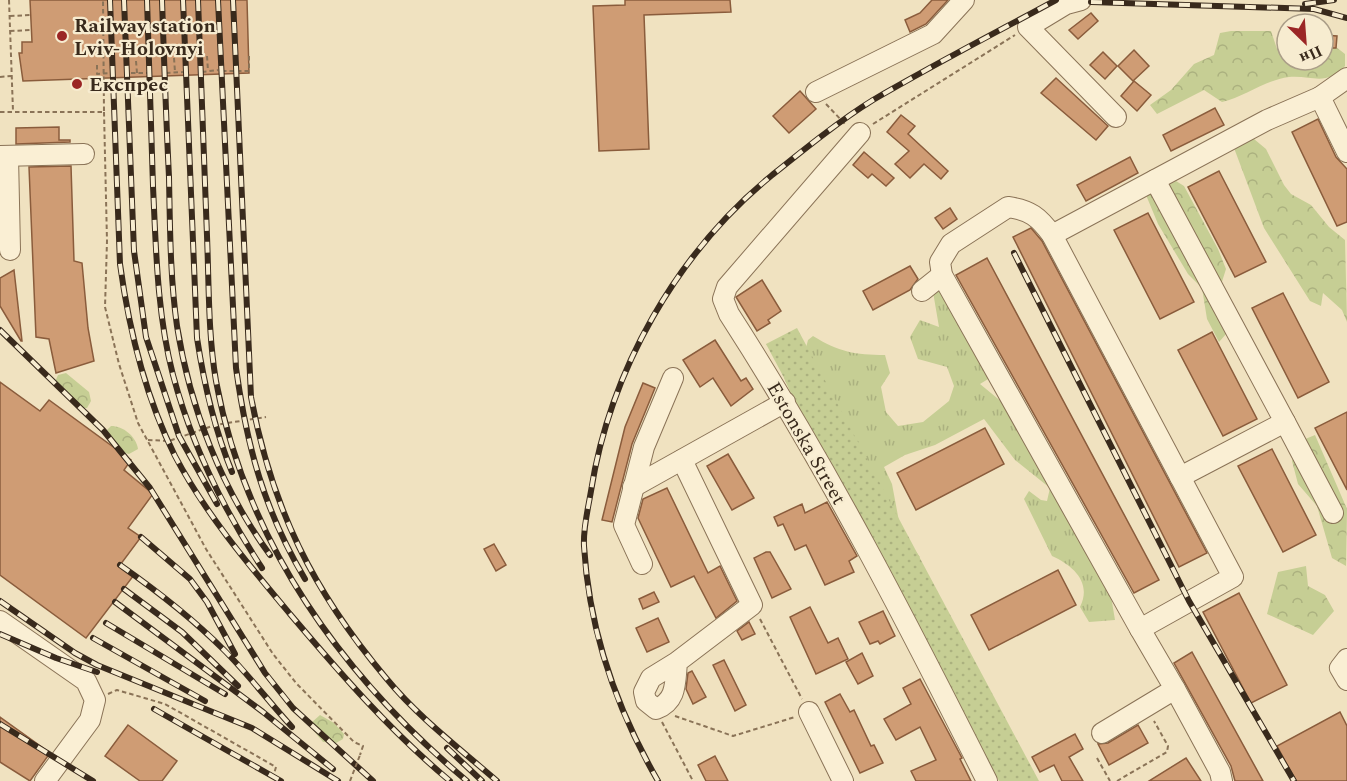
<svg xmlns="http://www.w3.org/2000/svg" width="1347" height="781" viewBox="0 0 1347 781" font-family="Spectral,serif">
<defs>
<pattern id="forest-crowns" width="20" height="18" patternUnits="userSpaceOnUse" patternTransform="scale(1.5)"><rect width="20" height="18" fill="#c6ce94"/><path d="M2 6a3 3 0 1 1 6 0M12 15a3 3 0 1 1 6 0" fill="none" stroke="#abb17f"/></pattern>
<pattern id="park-tufts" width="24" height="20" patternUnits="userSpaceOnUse" patternTransform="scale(1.5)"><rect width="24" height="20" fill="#c6ce94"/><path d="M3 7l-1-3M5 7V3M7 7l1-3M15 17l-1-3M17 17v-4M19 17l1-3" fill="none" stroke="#abb17f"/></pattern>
<pattern id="garden-dots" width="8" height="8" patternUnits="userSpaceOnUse" patternTransform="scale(1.5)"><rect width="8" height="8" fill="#c6ce94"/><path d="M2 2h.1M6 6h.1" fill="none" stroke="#abb17f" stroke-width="1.8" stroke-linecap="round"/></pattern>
</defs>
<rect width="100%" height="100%" fill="#f0e2c0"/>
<g fill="url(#forest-crowns)">
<path d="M1231 31H1271L1277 49 1287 50V60H1323V47H1336L1345 54V66C1326 87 1312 75 1289 77 1265 80 1245 97 1222 102L1204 90 1157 114 1150 105 1171 90 1194 64 1214 55 1220 33Z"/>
<polygon points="1242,129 1266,149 1284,185 1291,194 1311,205 1329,227 1345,240 1347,322 1342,310 1323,293 1321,306 1310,301 1264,228 1234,148"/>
<polygon points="1176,181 1184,186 1218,249 1226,269 1220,288 1227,333 1219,342 1207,319 1202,288 1188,274 1158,224 1146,195"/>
<polygon points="66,373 89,392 91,401 87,408 81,408 54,384 58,375"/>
<path d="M111 426C123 426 136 436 138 449L129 454C119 452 109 440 107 430Z"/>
<polygon points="1315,435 1347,509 1346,566 1332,558 1317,506 1298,484 1292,461 1298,442"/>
<polygon points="1306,566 1308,586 1325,595 1334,611 1313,635 1267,614 1278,572"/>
<polygon points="320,715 334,723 344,734 343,739 336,743 323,742 313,730 311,723"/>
</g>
<path fill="url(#park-tufts)" d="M947 288 993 376 980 384 1014 412 1109 584 1115 620 1089 622 1080 607C1092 583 1074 566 1052 556L1024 499 1029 491 1041 500 1047 501 1050 488 1015 460 984 419 935 445 905 455 884 467 892 484 901 532 920 557 912 567 808 432 784 378 803 359 808 340 813 336C839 352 855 355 885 355L890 373 881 387 886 412 898 426 923 422 949 401 954 386 947 367 918 359 910 337 920 320 939 327 933 292Z"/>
<polygon fill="url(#garden-dots)" points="797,328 1039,781 999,781 766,344"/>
<g fill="#cf9c74" stroke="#8a5c3c" stroke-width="1.5">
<polygon points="30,0 247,0 249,73 23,81 19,53 22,53 22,42 32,42"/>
<polygon points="625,0 730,0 731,12 644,15 649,149 599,151 593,6 625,5"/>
<polygon points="932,0 948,0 926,24 910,32 905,20 920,13"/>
<polygon points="1091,13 1098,21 1078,39 1069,30"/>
<polygon points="1323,35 1337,36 1336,48 1323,48"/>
<polygon points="1134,50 1149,66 1133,81 1118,66"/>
<polygon points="1103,52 1117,66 1105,79 1090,65"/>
<polygon points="1056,78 1108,126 1096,140 1041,93"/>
<polygon points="1134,81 1151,95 1137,111 1121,96"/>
<polygon points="800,91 816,109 789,133 773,116"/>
<polygon points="1215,108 1224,125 1171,151 1163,135"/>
<polygon points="901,115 915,126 908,134 948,171 941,179 924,164 910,178 895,164 909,151 887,132"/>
<polygon points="1318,119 1336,157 1347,169 1347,222 1337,226 1292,132"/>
<polygon points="59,127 59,140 70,140 70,142 16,144 16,128"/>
<polygon points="864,152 894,178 886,186 872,174 868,178 853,165"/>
<polygon points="1130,157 1138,173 1086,201 1077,185"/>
<polygon points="71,166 74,261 82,263 88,328 94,361 56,373 49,339 36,337 29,167"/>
<polygon points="1219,171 1266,262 1235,277 1188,187"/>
<polygon points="950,208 957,219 943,229 935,218"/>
<polygon points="1148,213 1194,302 1160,319 1114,230"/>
<polygon points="1031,228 1042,241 1207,553 1179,567 1013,237"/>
<polygon points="987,258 1159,580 1134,593 956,275"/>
<polygon points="910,266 918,279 910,290 873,310 863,291"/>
<polygon points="14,270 22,341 21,341 0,306 0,278"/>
<polygon points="762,280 781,311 768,320 770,323 757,331 736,297"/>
<polygon points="1283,293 1329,382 1298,398 1252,308"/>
<polygon points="1212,332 1257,419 1223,436 1178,350"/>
<polygon points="715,340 741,381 746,378 753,389 731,406 713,378 700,387 683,360"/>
<polygon points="0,382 40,411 49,400 131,460 124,470 153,494 128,528 141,537 120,565 134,575 86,638 0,575"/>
<polygon points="643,383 655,388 632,444 612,522 602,520 625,427"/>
<polygon points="1347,412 1347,490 1315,428"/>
<polygon points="985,428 1004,464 916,510 897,473"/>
<polygon points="1272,449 1316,535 1283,552 1238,466"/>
<polygon points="728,454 754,498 732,510 707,466"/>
<polygon points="667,488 708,573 720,566 737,601 716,618 694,576 671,587 638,518 643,499"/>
<polygon points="827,502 857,556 849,561 854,572 825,585 806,545 795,550 783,524 778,526 774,517 802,504 805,513"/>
<polygon points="494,544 506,565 496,571 484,549"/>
<polygon points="766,552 770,552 791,589 772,598 754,558"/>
<polygon points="1058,570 1076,605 989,650 971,615"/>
<polygon points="654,592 659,602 643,609 639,599"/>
<polygon points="1239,593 1287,685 1251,703 1203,612"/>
<polygon points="810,607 828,643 838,638 848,659 816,674 790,617"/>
<polygon points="883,611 895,636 880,644 878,641 870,644 859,622"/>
<polygon points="658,618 669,642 647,652 636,628"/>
<polygon points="749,622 755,634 742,640 737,631"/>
<polygon points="1192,652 1263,781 1235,781 1231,766 1174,663"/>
<polygon points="862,653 873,676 858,684 846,662"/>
<polygon points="724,660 746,705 735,711 713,665"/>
<polygon points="692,671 706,697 693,704 686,689 688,673"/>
<polygon points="920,679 962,758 960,759 971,781 916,781 911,771 936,760 920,727 896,740 884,719 911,704 903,688"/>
<polygon points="840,694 850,712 854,710 871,746 874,745 883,763 860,773 825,702"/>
<polygon points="1340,712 1347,726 1347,781 1296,781 1277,746"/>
<polygon points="0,717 50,753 30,781 0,762"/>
<polygon points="128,725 177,761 162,781 140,781 105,756"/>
<polygon points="1138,725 1148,743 1109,765 1098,744 1108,743"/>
<polygon points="1075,734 1083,749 1069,757 1083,781 1062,781 1054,765 1040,772 1032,757"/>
<polygon points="715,756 728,781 706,781 698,765"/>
<polygon points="1186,758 1201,781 1149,781"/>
</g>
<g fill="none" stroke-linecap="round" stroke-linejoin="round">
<defs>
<g id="minor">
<polyline points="1081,0 1066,4 1028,27 1116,117"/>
<polyline points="816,92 933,34 964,0"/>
<polyline points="1320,97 1347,78"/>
<path d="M860 133 727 287 723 299 729 314C826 464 907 622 987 781"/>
<polyline points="0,156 84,154"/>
<polyline points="8,156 10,250"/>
<polyline points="1155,180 1285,422 1180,477"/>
<path d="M1008 207C1030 210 1039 217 1052 235L1233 577 1140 629 942 275 940 262 951 244Z"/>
<polyline points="1052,235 1267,120 1320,97 1347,152"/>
<polyline points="922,291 942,275"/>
<polyline points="1285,422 1333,513"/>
<polyline points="633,487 785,402"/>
<polyline points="642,564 624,525 644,447 673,378"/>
<polyline points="0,621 86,681 95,700 90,720 45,781"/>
<polyline points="1347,659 1340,668 1347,680"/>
<path d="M677 662 651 678 644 692 646 701 656 709C677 701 675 683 677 662L752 605 682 460"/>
<polyline points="1175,689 1220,772 1222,781"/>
<polyline points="809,712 843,781"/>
<polyline points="1102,733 1175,689 1140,629"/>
</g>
</defs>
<use href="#minor" stroke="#8a7357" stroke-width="22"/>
<g stroke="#8a7357" stroke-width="2" stroke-dasharray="4.5 3" stroke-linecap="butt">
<polyline points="9,0 13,111"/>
<polyline points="10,16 31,15"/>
<polyline points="10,31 31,30"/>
<polyline points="207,56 208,71"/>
<polyline points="174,58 175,72"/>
<polyline points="136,61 137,73"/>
<polyline points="97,65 97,74 110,73"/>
<polyline points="222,71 249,71 249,56"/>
<polyline points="202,72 218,70"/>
<polyline points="131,73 147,73"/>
<polyline points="166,73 184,72"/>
<polyline points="0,77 11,76"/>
<polyline points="826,104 845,124"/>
<polyline points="0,112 104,112 103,0"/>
<polyline points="104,112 107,241 105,307 119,364 138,423 206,549 273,654 296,683 354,742 363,746 360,755"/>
<polyline points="873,124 1015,35"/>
<polyline points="148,440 169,441 215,425 266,417"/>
<polyline points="760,619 802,699"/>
<polyline points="108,694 117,690 165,704 276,767 272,781"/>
<polyline points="675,716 733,736 795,717"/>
<polyline points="662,722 693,781"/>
<polyline points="1097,758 1110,781"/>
<polyline points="1117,781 1167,752 1168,746 1154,721"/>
</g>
<use href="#minor" stroke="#faefd4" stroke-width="20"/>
<defs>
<g id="rail">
<path d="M110 0 120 264C129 330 145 396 175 456 205 513 248 564 290 614 340 673 390 731 450 781"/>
<polyline points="124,0 134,251 146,337 179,436 217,504"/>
<path d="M147 0C149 62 151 124 153 186 156 249 157 314 173 375 191 443 224 510 262 568"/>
<path d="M162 0C164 59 166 118 169 177 170 226 170 277 177 326 190 408 221 488 270 555"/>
<path d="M183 0 197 338C204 384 214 428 232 472"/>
<path d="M198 0C201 79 204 157 207 236 209 284 208 334 216 381 246 543 343 677 467 781"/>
<path d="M218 0 236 368C247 447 264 510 305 579"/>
<path d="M233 0 251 397C272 509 313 591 386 678 418 717 459 748 497 781"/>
<polyline points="1091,2 1314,9 1347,18"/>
<polyline points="1305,4 1334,0"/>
<polyline points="1014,253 1189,601 1294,781"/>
<polyline points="0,330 103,430 150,488 265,673 293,708 373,781"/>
<polyline points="141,537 190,579 207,602 235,654"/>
<path d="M120 565C157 591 192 618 224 650 248 674 269 702 292 727"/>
<polyline points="124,589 182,632 238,686"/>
<polyline points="0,601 75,653 97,665 252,728 338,781"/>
<polyline points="115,602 263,712 333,769"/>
<polyline points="106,623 225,694"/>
<polyline points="0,634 56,658 97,672"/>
<polyline points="93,638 205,701"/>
<polyline points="154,709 281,781"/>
<polyline points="0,724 93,781"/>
<polyline points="447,748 482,781"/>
<path d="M658 781C616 708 589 631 584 546 583 528 588 509 591 491 610 370 677 253 771 176 802 151 839 121 873 100 933 65 995 33 1056 0"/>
</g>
</defs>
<use href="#rail" stroke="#392a1c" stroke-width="6"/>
<use href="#rail" stroke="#f7ecd0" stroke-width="4" stroke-dasharray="11" stroke-linecap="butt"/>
<polyline stroke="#8a7357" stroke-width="2" stroke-dasharray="4.5 3" stroke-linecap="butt" points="350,781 360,755"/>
</g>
<g fill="#9b2625" stroke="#f7ecd0" stroke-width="2">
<circle cx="62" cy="36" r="6"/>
<circle cx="77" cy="84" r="6"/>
</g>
<g text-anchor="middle" stroke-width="4.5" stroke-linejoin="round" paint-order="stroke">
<g font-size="20" font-weight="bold" fill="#392a1c" stroke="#f7ecd0" text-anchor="start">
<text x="74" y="32">Railway station<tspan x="74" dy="23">Lviv-Holovnyi</tspan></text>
<text x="89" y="91">Експрес</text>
</g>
<g font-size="20" fill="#392a1c" stroke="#f7ecd0">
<text transform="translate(807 443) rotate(60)" y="7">Estonska Street</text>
</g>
</g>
<g transform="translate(1305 42) rotate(155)"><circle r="28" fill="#f7ecd0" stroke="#ab9e88" stroke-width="1.5"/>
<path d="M0-4.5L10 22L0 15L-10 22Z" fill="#9b2625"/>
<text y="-9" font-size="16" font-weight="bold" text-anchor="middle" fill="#392a1c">Пн</text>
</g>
</svg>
